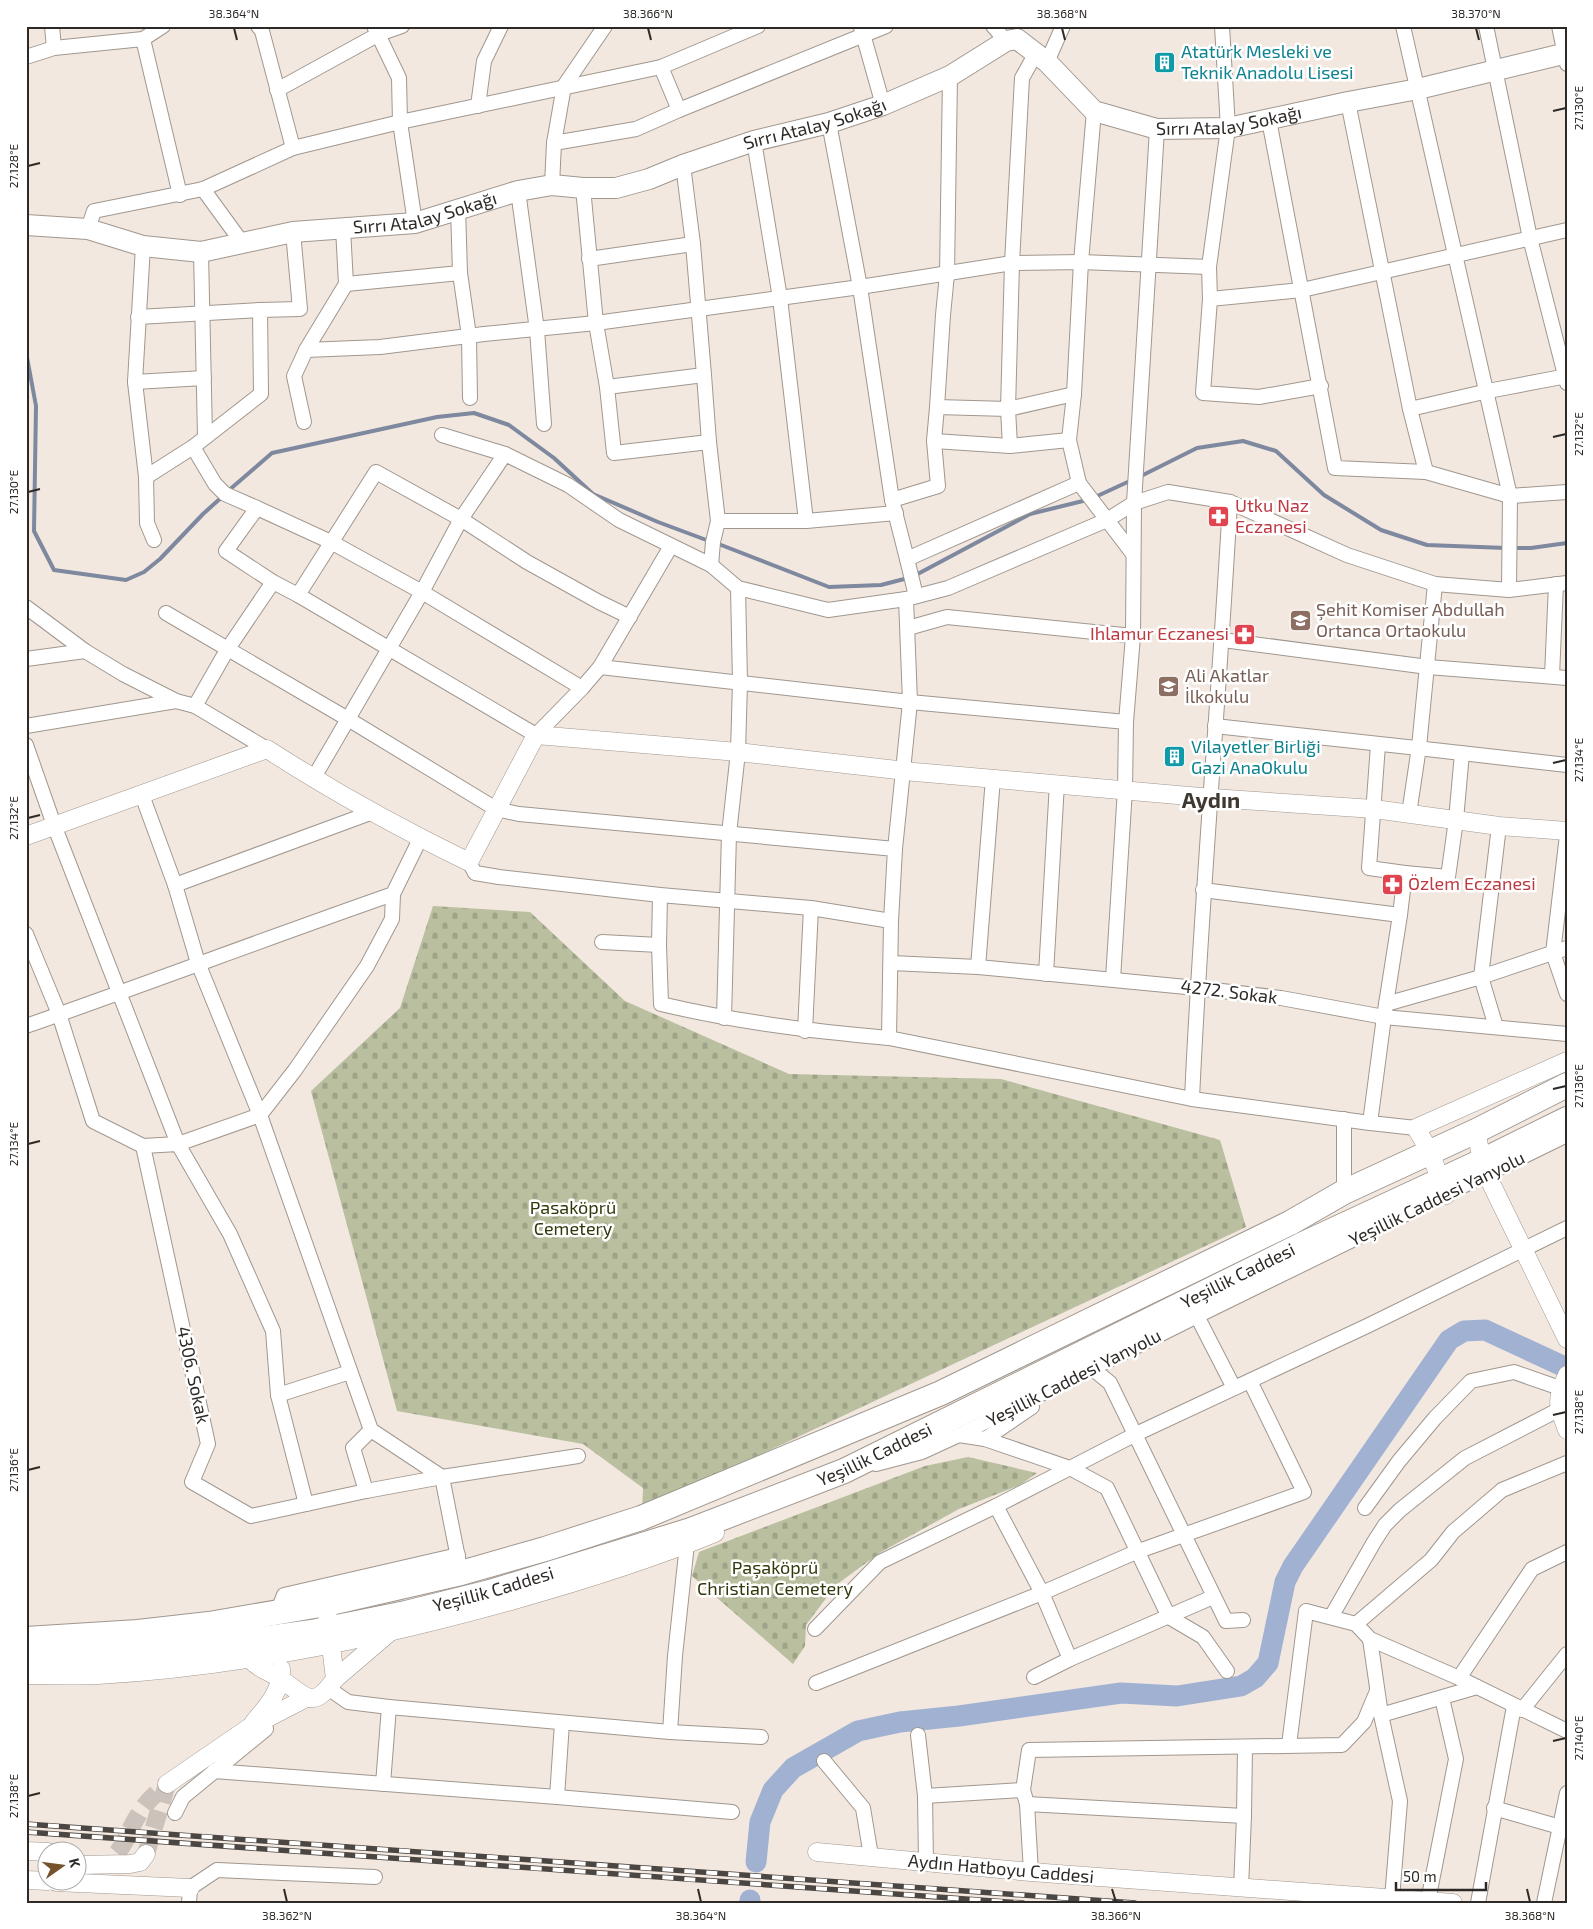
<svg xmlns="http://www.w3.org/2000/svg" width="1593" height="1929" viewBox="0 0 1593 1929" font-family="'Exo 2',sans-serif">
<defs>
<pattern id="cemetery-stones" width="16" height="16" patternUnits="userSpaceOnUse" patternTransform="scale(1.25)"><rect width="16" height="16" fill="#b9bf9f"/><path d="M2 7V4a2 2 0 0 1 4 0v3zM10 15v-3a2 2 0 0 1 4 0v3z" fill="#9fa489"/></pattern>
</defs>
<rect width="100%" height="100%" fill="#f2e8e0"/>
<g fill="url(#cemetery-stones)">
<polygon points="433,906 530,912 625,1001 789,1074 1001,1079 1220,1140 1246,1227 642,1510 643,1488 583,1444 397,1411 311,1091 400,1008"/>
<polygon points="968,1457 1037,1473 1020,1485 959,1509 881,1552 836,1585 806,1625 805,1646 793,1664 692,1576 699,1552 925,1466"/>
</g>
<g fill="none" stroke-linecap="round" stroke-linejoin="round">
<g stroke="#7e889e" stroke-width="4">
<polyline points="26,352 36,406 34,531 54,570 126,580 144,572 160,559 203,514 223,496"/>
<polyline points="1139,477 1197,448 1243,441 1276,451 1324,495 1381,530 1427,545 1506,548"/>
<polyline points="228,491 272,453 437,417 474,413 509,425 554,458 593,494 658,522 709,541"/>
<polyline points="1093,498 1132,480"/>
<polyline points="716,543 829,587 881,585 912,577 1030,514 1087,500"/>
<polyline points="1513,548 1531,548 1567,543"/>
</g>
<g stroke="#a0b1d2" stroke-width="21">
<polyline points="756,1862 760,1822 773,1790 793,1768 858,1731 900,1722 959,1716 1121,1693 1177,1696 1241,1686 1255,1678 1268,1663 1285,1582 1293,1566 1449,1340 1464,1331 1485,1330 1567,1368"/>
<polyline points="750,1903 750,1900"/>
</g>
<g stroke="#cbc2bb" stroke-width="18" stroke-dasharray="18 9" stroke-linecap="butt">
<path d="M117 1853C127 1841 130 1827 139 1814 146 1802 156 1793 167 1784"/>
<polyline points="146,1854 167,1784"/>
</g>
<defs>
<g id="minor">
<polyline points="52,26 54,48"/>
<polyline points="258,26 262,31 293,148 400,122 661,67 758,26"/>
<polyline points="374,26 399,78 400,122 415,223"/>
<polyline points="993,26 1006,41"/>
<polyline points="1222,26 1228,128 1209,267 1210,299 1203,393 1259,397 1321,386"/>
<polyline points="1403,26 1510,496 1509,590"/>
<polyline points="1486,26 1530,238 1567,383"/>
<polyline points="1559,26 1567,64"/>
<polyline points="861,27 883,105"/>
<polyline points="143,39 180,195"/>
<polyline points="26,57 54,48 143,39 163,26"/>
<polyline points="1047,62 1063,26"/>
<polyline points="661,67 679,110"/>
<polyline points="277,90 379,34 402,26"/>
<polyline points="1348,102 1410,409 1426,472"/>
<polyline points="478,106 484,61 501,26"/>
<polyline points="1269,120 1335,468 1426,472 1510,496 1567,492"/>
<polyline points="829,123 860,287 892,500 907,559 1079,483 1133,554"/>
<polyline points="554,143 636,129 679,110 886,26"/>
<polyline points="683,165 693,244 704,375"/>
<polyline points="552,185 554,143 564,86 605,26"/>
<polyline points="583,188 596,323 607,387 614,453 709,442 718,521 713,542 711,565"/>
<polyline points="203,189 243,244"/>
<polyline points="518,191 537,330 544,424"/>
<polyline points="458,208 460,273"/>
<polyline points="343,228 346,284 306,350 380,347 484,334 596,323 860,287 1012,263 1081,262 1209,267"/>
<polyline points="88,229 94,211 203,189 293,148"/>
<polyline points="143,246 135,382 146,477 193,447 261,394 260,310 300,309 293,232"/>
<polyline points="201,252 205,437"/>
<polyline points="589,259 693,244"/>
<polyline points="346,284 460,273 469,336 470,398"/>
<polyline points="1210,299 1302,290 1567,230"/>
<polyline points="138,317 260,310"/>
<polyline points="135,382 204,378"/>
<polyline points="607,387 704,375 709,442"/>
<polyline points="937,407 943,315 947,274 950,76"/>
<polyline points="1410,409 1488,391 1567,376"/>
<polyline points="304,422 294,376 306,350"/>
<polyline points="442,435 505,454"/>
<polyline points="934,441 1010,446 1069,440"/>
<polyline points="1010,446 1008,409 1074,394"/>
<polyline points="193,447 215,484 225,494 257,508"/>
<polyline points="146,477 147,523 154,540"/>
<polyline points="1079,483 1069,440 1074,394 1081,262 1094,111"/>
<polyline points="892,500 938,486 934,441 937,407 1008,409 1012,263 1022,78 1036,53"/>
<polyline points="1230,502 1347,555 1435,584 1509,590 1567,583"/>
<polyline points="718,521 806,521 780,298 754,141"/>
<polyline points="806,521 896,513"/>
<polyline points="907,559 916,596"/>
<polyline points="273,582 226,551 257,508 331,542 422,592 582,688"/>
<polyline points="298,595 536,735 582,688 600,667 671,546"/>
<polyline points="26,607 85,651 123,674 176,701 195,706 267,749"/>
<polyline points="166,613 348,719 496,809 519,814 895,849 891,921"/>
<polyline points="908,628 947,617 1133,636"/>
<polyline points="1223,640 1428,667 1567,678"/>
<polyline points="26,659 85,651"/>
<polyline points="600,667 910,702 1126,722 1125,789 1113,979"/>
<polyline points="1552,676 1556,584"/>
<polyline points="195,706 227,650 273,582 298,595 376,472 461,519 527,562 599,602 630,617"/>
<polyline points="1126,722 1133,636 1134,503 1157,129"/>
<polyline points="26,726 176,701"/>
<path d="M1215 726C1332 739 1450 751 1567 765"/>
<polyline points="26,745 54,825 178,1144 260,1115 295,1070 367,966 392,919 393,894"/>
<polyline points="1378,745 1369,868 1405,873"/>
<path d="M313 779 422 592 461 519 505 454 568 485 619 520 711 565 738 588 828 610 906 599 948 588 1107 520 1134 503 1168 492 1230 502C1219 701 1201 899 1192 1099L889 1038 891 921 811 908 660 895 499 877 475 873 469 862"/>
<polyline points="142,795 175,885 198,963 260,1115 371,1430 442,1477 578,1456"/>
<polyline points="1409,814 1419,747 1435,584"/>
<polyline points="1567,835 1553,953 1567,994"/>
<polyline points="895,849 910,702 906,599"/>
<polyline points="175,885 373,812"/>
<polyline points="1203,890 1400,915 1405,873 1448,877 1456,820 1462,753"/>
<path d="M660 895 659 945 661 1004C737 1022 810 1031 889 1038"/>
<polyline points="26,934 59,1014 93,1121 143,1146 178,1144 230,1234 273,1331 278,1395 306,1504"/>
<polyline points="602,942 659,945"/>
<polyline points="891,963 978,967 1197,988 1281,998 1384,1017 1567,1034"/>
<polyline points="978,967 993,778"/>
<polyline points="1046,974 1057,783"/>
<polyline points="1386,1004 1481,977 1567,948"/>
<polyline points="724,1018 729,834 738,752 740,682 738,588"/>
<path d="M26 1026C149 983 270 937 393 894L421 837"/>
<polyline points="1496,1027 1481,977 1499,826"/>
<polyline points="805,1031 811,908"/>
<polyline points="1192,1099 1370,1123 1384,1017 1400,915"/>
<polyline points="1344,1119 1344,1192"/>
<polyline points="1370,1123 1416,1128"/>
<polyline points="143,1146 208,1444 192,1482 251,1516 366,1491 442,1477 461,1573"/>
<polyline points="1197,1316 1234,1388"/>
<polyline points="1093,1369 1110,1383 1226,1621 1243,1620"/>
<polyline points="278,1395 350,1372"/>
<polyline points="959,1435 985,1439 1070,1468 1136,1434 1367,1326 1567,1228"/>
<polyline points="985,1439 1032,1407"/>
<polyline points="876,1464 922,1452 959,1435 1197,1316 1567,1135"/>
<polyline points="366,1491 353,1448 371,1430"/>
<polyline points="996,1506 1042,1593 1070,1659"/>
<polyline points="1365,1508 1399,1461 1435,1418 1471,1381 1514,1372 1560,1388"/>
<polyline points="277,1613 284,1595 458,1555"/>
<polyline points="1331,1617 1374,1542 1385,1525 1400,1510 1465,1458 1560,1409"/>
<polyline points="1356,1624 1431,1560 1453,1532 1502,1490 1567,1463"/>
<polyline points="815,1629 880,1562 996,1506 1070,1468 1107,1488 1169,1617 1203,1637 1227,1671"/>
<polyline points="1370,1639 1381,1715 1400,1801 1392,1899"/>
<polyline points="1034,1677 1070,1659 1213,1597"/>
<polyline points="1459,1678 1532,1569 1567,1552"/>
<polyline points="816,1683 1042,1593 1136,1552 1304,1492 1250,1381"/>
<polyline points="328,1688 348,1702 389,1707 670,1732 761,1737"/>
<polyline points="1522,1710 1567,1654"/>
<polyline points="1381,1715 1477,1687"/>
<polyline points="670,1732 675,1656 687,1544"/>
<polyline points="918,1735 925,1796 926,1863"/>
<polyline points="1289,1745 1306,1611 1356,1624 1370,1639 1459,1678 1567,1731"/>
<polyline points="824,1761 863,1808 871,1856"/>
<polyline points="214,1771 557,1797 732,1812"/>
<polyline points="383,1784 389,1707"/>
<polyline points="925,1796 1023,1790"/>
<polyline points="557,1797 562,1723"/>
<polyline points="1027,1804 1244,1816"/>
<polyline points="1494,1808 1560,1827"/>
<polyline points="175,1813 183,1797 266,1729 264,1721"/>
<polyline points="1031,1872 1027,1804 1023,1790 1029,1750 1342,1745 1364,1722 1377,1691"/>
<polyline points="1241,1888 1244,1816 1245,1747"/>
<polyline points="1428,1901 1456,1759 1442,1698"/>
<polyline points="189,1903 190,1888 217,1870 375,1877"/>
<polyline points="1478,1903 1514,1706"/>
<polyline points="1544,1903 1567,1793"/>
</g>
<g id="tertiary">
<path d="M26 836 267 749C332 791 399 828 469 862L536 735 738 752 915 772 1212 798 1374 809 1499 826 1567 831"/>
<polyline points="1476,1131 1482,1161 1487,1175 1567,1339"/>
<polyline points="1446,1195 1430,1152 1416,1128 1567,1061"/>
<path d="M1567 1375C1555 1401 1558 1405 1567 1430"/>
<path d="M250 1659C260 1671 271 1671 282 1680 307 1697 312 1711 335 1679L326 1604"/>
<path d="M26 1675C50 1675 74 1676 98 1675 239 1667 379 1638 514 1600 582 1581 649 1560 715 1533"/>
<polyline points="335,1679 390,1632"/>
<path d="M254 1722C267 1707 282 1690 281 1669"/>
<polyline points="167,1784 250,1727 306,1698"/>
<polyline points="26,1851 48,1852"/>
<polyline points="817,1852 1031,1872 1453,1903"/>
<polyline points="78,1865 130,1864 140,1862 146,1854"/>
<polyline points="26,1880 48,1881"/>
<polyline points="56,1882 190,1888"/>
</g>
<g id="secondary">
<path id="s1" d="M26 225 88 229 143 246 201 252 293 232 415 223 518 191 552 185 583 188H616L649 179 683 165 754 141 829 123 883 105 950 76 1006 41 1017 39 1047 62 1094 111 1157 129 1228 128 1348 102 1418 89 1567 53"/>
</g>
<g id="trunk">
<polyline points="26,1639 138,1632 209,1624 326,1604 461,1573 545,1549 641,1518 941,1393 1290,1223 1344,1192 1476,1131 1567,1085"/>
<path id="s2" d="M26 1660H45L194 1648 312 1632 406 1613 490 1592 691 1530 844 1471 1301 1245 1482 1161 1567 1119"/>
</g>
</defs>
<use href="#minor" stroke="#a0978f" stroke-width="16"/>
<use href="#tertiary" stroke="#a0978f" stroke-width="19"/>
<use href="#secondary" stroke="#a0978f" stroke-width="22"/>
<use href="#trunk" stroke="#a0978f" stroke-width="26"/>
<use href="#minor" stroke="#fff" stroke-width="14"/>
<use href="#tertiary" stroke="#fff" stroke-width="18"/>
<use href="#secondary" stroke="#fff" stroke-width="20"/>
<use href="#trunk" stroke="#fff" stroke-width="24"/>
<defs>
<g id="rail">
<polyline points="26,1824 1135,1903"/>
<polyline points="26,1832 1023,1903"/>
</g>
</defs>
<use href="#rail" stroke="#4b4642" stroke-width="5.5"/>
<use href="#rail" stroke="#fff" stroke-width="4" stroke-dasharray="11" stroke-linecap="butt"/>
</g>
<path fill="none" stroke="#2d2926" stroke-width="2" d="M234 28 237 40M648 28 651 40M1062 28 1065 40M1476 28 1479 40M1553 111 1566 108M28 166 40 163M1553 437 1566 434M28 492 40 489M1553 763 1566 760M28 818 40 815M1553 1089 1566 1086M28 1144 40 1141M1553 1415 1566 1412M28 1470 40 1467M1553 1741 1566 1738M28 1796 40 1793M284 1889 287 1902M698 1889 701 1902M1112 1889 1116 1902M1527 1889 1530 1902"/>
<defs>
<symbol id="building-square" viewBox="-11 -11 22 22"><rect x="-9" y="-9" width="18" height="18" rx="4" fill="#0f9aa8" stroke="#fff"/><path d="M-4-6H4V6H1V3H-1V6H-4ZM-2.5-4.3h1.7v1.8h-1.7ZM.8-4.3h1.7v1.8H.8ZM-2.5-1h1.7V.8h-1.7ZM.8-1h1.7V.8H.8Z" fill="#fff"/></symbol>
<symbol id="pharmacy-square" viewBox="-11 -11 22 22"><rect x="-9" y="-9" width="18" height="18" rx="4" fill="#e0444e" stroke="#fff"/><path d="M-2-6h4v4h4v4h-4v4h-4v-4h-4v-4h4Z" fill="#fff"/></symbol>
<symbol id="school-square" viewBox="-11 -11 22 22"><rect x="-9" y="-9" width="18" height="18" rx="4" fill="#8d6e63" stroke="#fff"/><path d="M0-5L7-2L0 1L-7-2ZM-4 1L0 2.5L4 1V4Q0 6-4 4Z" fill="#fff"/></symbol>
</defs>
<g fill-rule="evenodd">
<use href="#building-square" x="1152" y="50" width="25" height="25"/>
<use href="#pharmacy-square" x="1206" y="504" width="25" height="25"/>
<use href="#school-square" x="1288" y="608" width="25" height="25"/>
<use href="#pharmacy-square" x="1232" y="622" width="25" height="25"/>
<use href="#school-square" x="1156" y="674" width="25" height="25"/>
<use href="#building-square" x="1162" y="744" width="25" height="25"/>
<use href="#pharmacy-square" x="1380" y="872" width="25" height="25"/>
</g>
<g text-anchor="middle" stroke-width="5" stroke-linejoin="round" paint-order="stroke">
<g font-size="18" fill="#0d838f" stroke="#fff" text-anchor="start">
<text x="1181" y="58">Atatürk Mesleki ve<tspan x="1181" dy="21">Teknik Anadolu Lisesi</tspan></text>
<text x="1191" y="753">Vilayetler Birliği<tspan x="1191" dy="21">Gazi AnaOkulu</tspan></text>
</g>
<g font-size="18" fill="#2d2926" stroke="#fff">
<text dy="6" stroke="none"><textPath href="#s1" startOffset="1275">Sırrı Atalay Sokağı</textPath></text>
<text dy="6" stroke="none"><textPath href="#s1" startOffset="810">Sırrı Atalay Sokağı</textPath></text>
<text dy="6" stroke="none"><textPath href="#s1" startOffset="406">Sırrı Atalay Sokağı</textPath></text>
<text transform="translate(1229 992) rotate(7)" y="6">4272. Sokak</text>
<text transform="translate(1437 1199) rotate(-26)" y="6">Yeşillik Caddesi Yanyolu</text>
<text dy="6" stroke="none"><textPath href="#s2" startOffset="1284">Yeşillik Caddesi</textPath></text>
<text transform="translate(193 1375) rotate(78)" y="6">4306. Sokak</text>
<text transform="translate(1074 1378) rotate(-27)" y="6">Yeşillik Caddesi Yanyolu</text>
<text dy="6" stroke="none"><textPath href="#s2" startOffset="879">Yeşillik Caddesi</textPath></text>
<text dy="6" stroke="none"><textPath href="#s2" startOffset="474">Yeşillik Caddesi</textPath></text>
<text transform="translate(1001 1869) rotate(5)" y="6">Aydın Hatboyu Caddesi</text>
</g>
<g font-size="18" fill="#be3a42" stroke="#fff" text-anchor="start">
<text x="1235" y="512">Utku Naz<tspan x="1235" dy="21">Eczanesi</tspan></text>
<text x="1229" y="640" text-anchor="end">Ihlamur Eczanesi</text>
<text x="1408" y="890">Özlem Eczanesi</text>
</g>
<g font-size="18" fill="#785e54" stroke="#fff" text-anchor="start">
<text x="1316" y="616">Şehit Komiser Abdullah<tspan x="1316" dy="21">Ortanca Ortaokulu</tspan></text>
<text x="1185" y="682">Ali Akatlar<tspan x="1185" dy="21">İlkokulu</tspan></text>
</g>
<g font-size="18" fill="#33380b" stroke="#fff">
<text x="573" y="1214">Pasaköprü<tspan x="573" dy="21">Cemetery</tspan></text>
<text x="775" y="1574">Paşaköprü<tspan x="775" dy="21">Christian Cemetery</tspan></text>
</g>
<g font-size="22" font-weight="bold" fill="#403932" stroke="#fff">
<text x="1211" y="808">Aydın</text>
</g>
</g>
<rect width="1593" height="1929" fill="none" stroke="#ffffff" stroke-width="55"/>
<g transform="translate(62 1866) rotate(76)"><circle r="24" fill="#ffffff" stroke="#aba9a8"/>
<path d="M0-4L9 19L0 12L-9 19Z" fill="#77532d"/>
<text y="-8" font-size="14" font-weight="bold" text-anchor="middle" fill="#2d2926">K</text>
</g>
<path d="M1396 1882v8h90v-8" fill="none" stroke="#2d2926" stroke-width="2.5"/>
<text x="1403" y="1882" font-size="15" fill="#2d2926" stroke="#ffffff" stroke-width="4" paint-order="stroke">50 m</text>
<rect x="28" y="28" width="1538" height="1874" fill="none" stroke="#2d2926" stroke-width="2"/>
<g font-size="12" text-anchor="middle" fill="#2d2926">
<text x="234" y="18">38.364°N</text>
<text x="648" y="18">38.366°N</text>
<text x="1062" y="18">38.368°N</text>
<text x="1476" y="18">38.370°N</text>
<text transform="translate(1579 108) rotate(-90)" y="4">27.130°E</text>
<text transform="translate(14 166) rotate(-90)" y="4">27.128°E</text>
<text transform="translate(1579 434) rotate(-90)" y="4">27.132°E</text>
<text transform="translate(14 492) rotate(-90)" y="4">27.130°E</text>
<text transform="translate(1579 760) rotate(-90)" y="4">27.134°E</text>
<text transform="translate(14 818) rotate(-90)" y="4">27.132°E</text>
<text transform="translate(1579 1086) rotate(-90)" y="4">27.136°E</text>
<text transform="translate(14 1144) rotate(-90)" y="4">27.134°E</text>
<text transform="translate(1579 1412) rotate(-90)" y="4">27.138°E</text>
<text transform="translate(14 1470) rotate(-90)" y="4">27.136°E</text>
<text transform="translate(1579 1738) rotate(-90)" y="4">27.140°E</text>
<text transform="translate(14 1796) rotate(-90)" y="4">27.138°E</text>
<text x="287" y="1920">38.362°N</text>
<text x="701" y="1920">38.364°N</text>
<text x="1116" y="1920">38.366°N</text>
<text x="1530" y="1920">38.368°N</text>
</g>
</svg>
